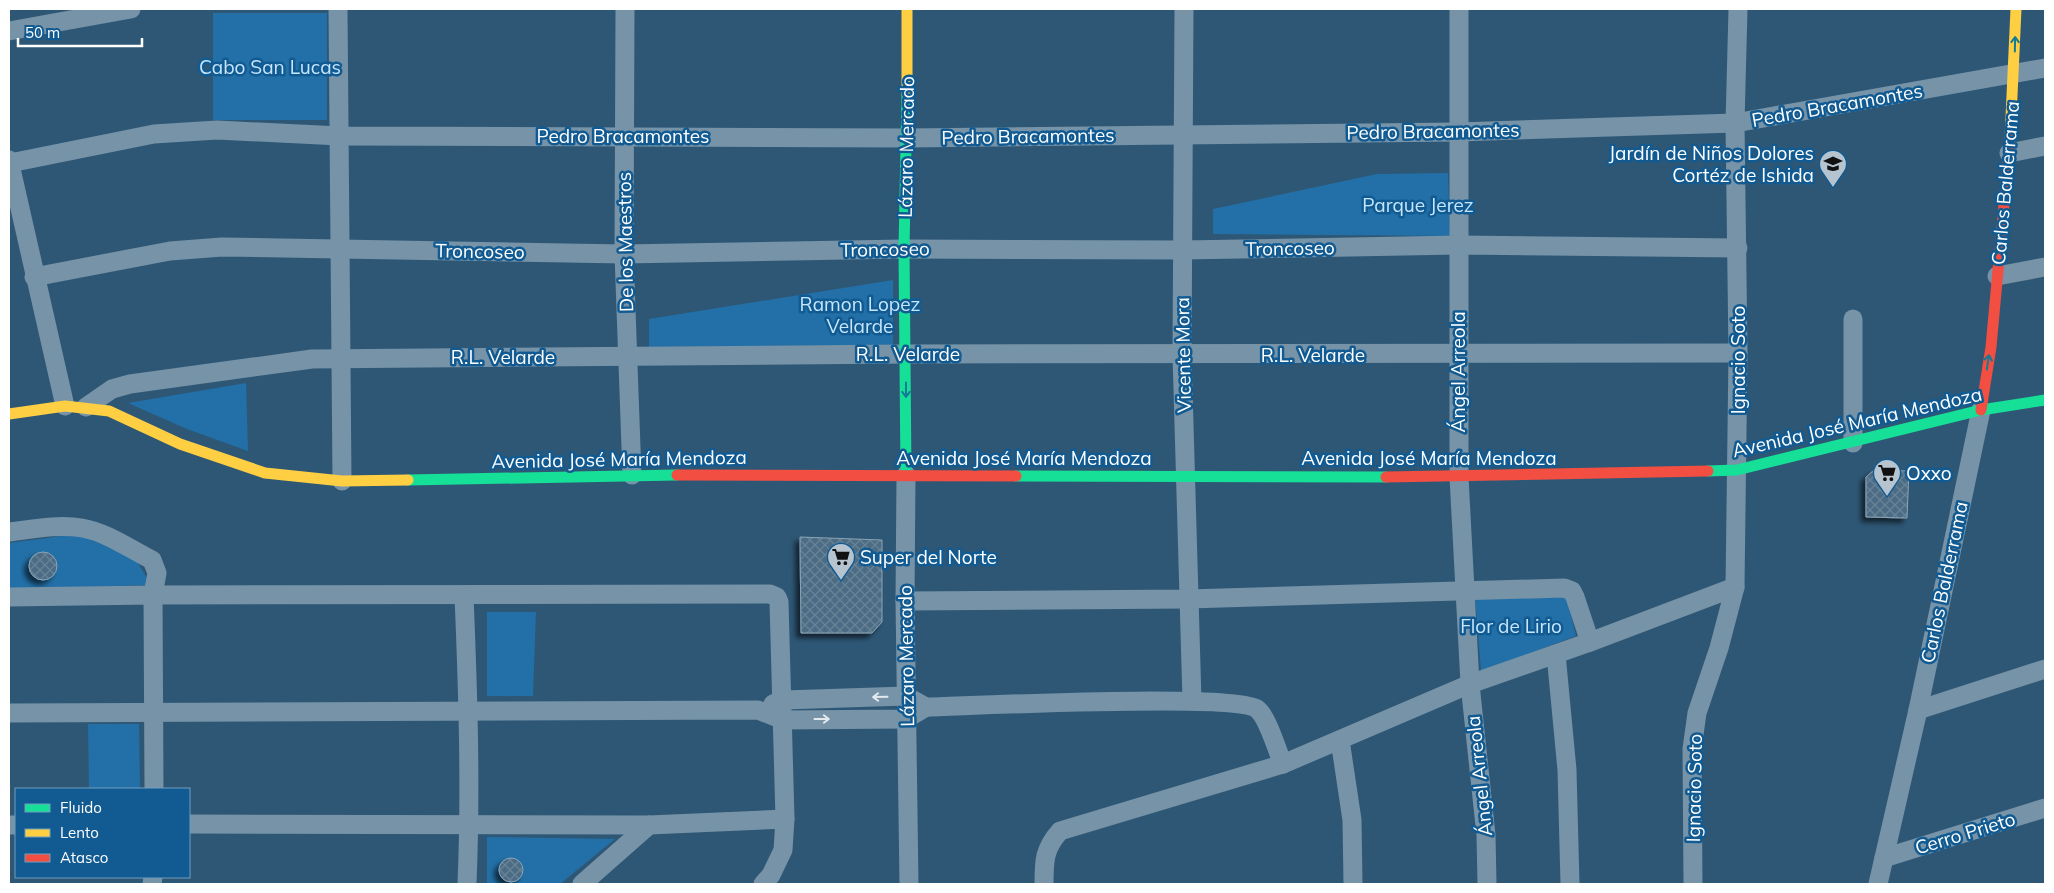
<svg xmlns="http://www.w3.org/2000/svg" width="2054" height="893" viewBox="0 0 2054 893" font-family="Mulish,sans-serif">
<defs>
<pattern id="building-cross-hatch" width="8" height="8" patternUnits="userSpaceOnUse" patternTransform="scale(1.25)"><rect width="8" height="8" fill="#4c6c84"/><path d="M0 0l8 8M0 8l8-8" fill="none" stroke="#678296"/></pattern>
<filter id="shadow"><feDropShadow dx="-4.5" dy="4.5" stdDeviation="2.5" flood-color="#0009"/></filter>
</defs>
<rect width="100%" height="100%" fill="#2e5775"/>
<g fill="#2270a7">
<rect x="213" y="13" width="114" height="107"/>
<polygon points="1448,173 1450,236 1213,234 1213,209 1377,174"/>
<polygon points="893,280 893,345 649,347 649,319"/>
<polygon points="246,383 248,451 187,429 128,403"/>
<polygon points="77,534 135,558 151,585 9,589 9,543"/>
<polygon points="1565,592 1576,636 1481,671 1475,596"/>
<polygon points="487,612 536,612 533,696 487,696"/>
<polygon points="88,724 139,724 140,789 89,789"/>
<polygon points="487,837 615,839 560,884 487,884"/>
</g>
<g fill="url(#building-cross-hatch)" stroke="#8ba4b6" filter="url(#shadow)">
<polygon points="1874,470 1909,471 1907,518 1866,517 1866,477"/>
<polygon points="800,537 882,540 882,622 872,633 801,633"/>
<circle cx="43" cy="566" r="14"/>
<circle cx="511" cy="870" r="12"/>
</g>
<g fill="none" stroke-linecap="round" stroke-linejoin="round">
<g stroke="#7693a8" stroke-width="19">
<polyline points="338,9 342,481"/>
<polyline points="625,9 624,254 632,475"/>
<polyline points="1184,9 1182,355 1192,701"/>
<polyline points="1459,9 1459,477 1470,684 1486,835 1487,884"/>
<polyline points="9,31 131,9"/>
<polyline points="2009,153 2045,146"/>
<polyline points="9,160 65,406"/>
<polyline points="10,163 154,134 217,130 340,136 907,138 1458,132 1735,123 2045,68"/>
<polyline points="1997,276 2045,267"/>
<polyline points="34,277 170,251 222,247 624,254 904,249 1182,250 1459,245 1738,248"/>
<polyline points="1853,319 1853,443"/>
<polyline points="86,407 112,389 130,384 312,359 905,354 1738,353"/>
<polyline points="906,475 905,601 909,884"/>
<path d="M9 532C33 529 58 524 82 528 106 532 130 549 152 560L157 573 153 595 770 594 777 597 779 602 785 819 783 850 771 875 763 884"/>
<path d="M464 596C468 692 471 788 467 884"/>
<polyline points="9,597 153,595 154,789"/>
<polyline points="905,601 1188,599 1564,588 1572,591 1575,597 1590,642"/>
<polyline points="1556,654 1567,770 1570,884"/>
<path d="M773 704 784 700 906 696 926 707C971 706 1235 693 1257 709 1268 717 1277 751 1283 764"/>
<polyline points="1918,710 2045,669"/>
<polyline points="9,713 758,710 783,720 906,719 926,707"/>
<polyline points="1340,740 1352,820 1353,884"/>
<polyline points="189,824 649,825 785,819"/>
<polyline points="9,825 16,825"/>
<polyline points="1884,858 2045,808"/>
<polyline points="152,884 153,877"/>
<polyline points="582,884 649,825"/>
<path d="M1044 884C1044 861 1044 849 1060 831L1283 764 1470 684 1590 642 1735 587"/>
<polyline points="1693,884 1692,749 1697,713 1719,648 1735,587 1738,353 1735,123 1738,9"/>
<polyline points="1878,884 1918,710 1981,410"/>
</g>
<g stroke="#16e098" stroke-width="11">
<polyline points="1708,471 1737,470 1981,410 2045,400"/>
<polyline points="906,475 904,249 907,94"/>
<polyline points="1016,476 1386,477"/>
<polyline points="408,480 677,475"/>
</g>
<g stroke="#ffcf43" stroke-width="11">
<polyline points="907,9 907,94"/>
<polyline points="2010,139 2016,9"/>
<polyline points="9,414 65,406 109,411 180,444 265,473 342,481 408,480"/>
</g>
<g stroke="#f24e42" stroke-width="11">
<polyline points="1981,410 1991,347 2010,139"/>
<polyline points="677,475 1016,476"/>
<polyline points="1386,477 1708,471"/>
</g>
</g>
<defs><path id="oneway-shaft" d="M-6 0H5M1.5-3L5.5 0L1.5 3" fill="none" stroke-width="1.6" stroke-linecap="round" stroke-linejoin="round" transform="scale(1.25)"/></defs>
<g stroke="#127c94">
<use href="#oneway-shaft" transform="translate(2015 44) rotate(-89)"/>
<use href="#oneway-shaft" transform="translate(1988 362) rotate(-81)"/>
<use href="#oneway-shaft" transform="translate(906 390) rotate(90)"/>
</g>
<g stroke="#e4e9ee">
<use href="#oneway-shaft" transform="translate(880 697) rotate(179)"/>
<use href="#oneway-shaft" transform="translate(822 719)"/>
</g>
<defs>
<symbol id="school-pin" viewBox="-11 -11 22 30"><path d="M0 17L-7.5 6A9.5 9.5 0 1 1 7.5 6Z" fill="#b6c4cf" stroke="#115b92"/><path d="M0-5L7-2L0 1L-7-2ZM-4 1L0 2.5L4 1V4Q0 6-4 4Z" fill="#111"/></symbol>
<symbol id="supermarket-pin" viewBox="-11 -11 22 30"><path d="M0 17L-7.5 6A9.5 9.5 0 1 1 7.5 6Z" fill="#b6c4cf" stroke="#115b92"/><path d="M-6-5.5h2.5l.6 2H6L4.5 2H-2.5L-4.4-4H-6ZM-1.5 3.2a1.3 1.3 0 1 0 .1 0ZM3 3.2a1.3 1.3 0 1 0 .1 0Z" fill="#111"/></symbol>
</defs>
<g fill-rule="evenodd">
<use href="#school-pin" x="1817" y="148" width="32" height="43"/>
<use href="#supermarket-pin" x="1871" y="457" width="32" height="43"/>
<use href="#supermarket-pin" x="825" y="541" width="32" height="43"/>
</g>
<g text-anchor="middle" stroke-width="5" stroke-linejoin="round" paint-order="stroke">
<g font-size="19" fill="#c5e6fd" stroke="#115b92">
<text x="270" y="74">Cabo San Lucas</text>
<text x="1418" y="212">Parque Jerez</text>
<text x="860" y="311">Ramon Lopez<tspan x="860" dy="22">Velarde</tspan></text>
<text x="1511" y="633">Flor de Lirio</text>
</g>
<g font-size="19" fill="#fff" stroke="#115b92">
<text transform="translate(1837 105) rotate(-10)" y="7">Pedro Bracamontes</text>
<text transform="translate(1433 131) rotate(-1)" y="7">Pedro Bracamontes</text>
<text x="623" y="143">Pedro Bracamontes</text>
<text transform="translate(1028 136) rotate(-1)" y="7">Pedro Bracamontes</text>
<text transform="translate(906 147) rotate(-89)" y="7">Lázaro Mercado</text>
<text transform="translate(2005 183) rotate(-85)" y="7">Carlos Balderrama</text>
<text transform="translate(625 242) rotate(-91)" y="7">De los Maestros</text>
<text transform="translate(1290 248) rotate(-1)" y="7">Troncoseo</text>
<text transform="translate(885 249) rotate(-1)" y="7">Troncoseo</text>
<text transform="translate(480 251) rotate(1)" y="7">Troncoseo</text>
<text x="908" y="361">R.L. Velarde</text>
<text transform="translate(1183 355) rotate(-91)" y="7">Vicente Mora</text>
<text x="1313" y="362">R.L. Velarde</text>
<text x="503" y="364">R.L. Velarde</text>
<text transform="translate(1738 360) rotate(-90)" y="7">Ignacio Soto</text>
<text transform="translate(1458 372) rotate(-90)" y="7">Ángel Arreola</text>
<text transform="translate(1857 422) rotate(-13)" y="7">Avenida José María Mendoza</text>
<text x="1024" y="465">Avenida José María Mendoza</text>
<text x="1429" y="465">Avenida José María Mendoza</text>
<text transform="translate(619 459) rotate(-1)" y="7">Avenida José María Mendoza</text>
<text transform="translate(1944 582) rotate(-78)" y="7">Carlos Balderrama</text>
<text transform="translate(906 656) rotate(-91)" y="7">Lázaro Mercado</text>
<text transform="translate(1479 776) rotate(-96)" y="7">Ángel Arreola</text>
<text transform="translate(1694 788) rotate(-89)" y="7">Ignacio Soto</text>
<text transform="translate(1965 833) rotate(-17)" y="7">Cerro Prieto</text>
</g>
<g font-size="19" fill="#fff" stroke="#115b92" text-anchor="start">
<text x="1814" y="160" text-anchor="end">Jardín de Niños Dolores<tspan x="1814" dy="22">Cortéz de Ishida</tspan></text>
<text x="1906" y="480">Oxxo</text>
<text x="860" y="564">Super del Norte</text>
</g>
</g>
<rect width="2054" height="893" fill="none" stroke="#ffffff" stroke-width="20"/>
<rect x="15" y="788" width="175" height="90" fill="#115b92" stroke="#709dbe"/>
<rect x="25" y="804" width="25" height="8" fill="#16e098" stroke="#709dbe"/>
<text x="60" y="813" font-size="15" fill="#ffffff">Fluido</text>
<rect x="25" y="829" width="25" height="8" fill="#ffcf43" stroke="#709dbe"/>
<text x="60" y="838" font-size="15" fill="#ffffff">Lento</text>
<rect x="25" y="854" width="25" height="8" fill="#f24e42" stroke="#709dbe"/>
<text x="60" y="863" font-size="15" fill="#ffffff">Atasco</text>
<path d="M18 38v8h124v-8" fill="none" stroke="#ffffff" stroke-width="2.5"/>
<text x="25" y="38" font-size="15" fill="#ffffff" stroke="#115b92" stroke-width="4" paint-order="stroke">50 m</text>
</svg>
